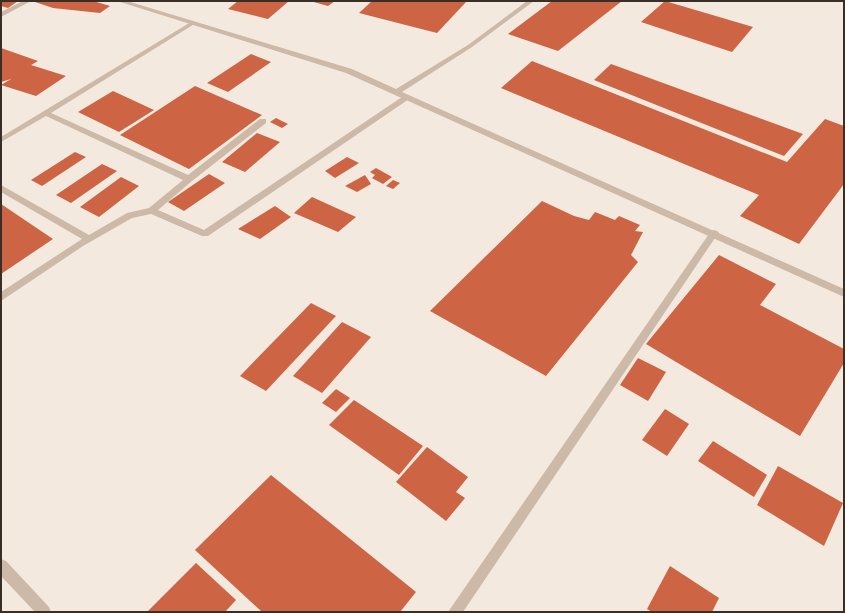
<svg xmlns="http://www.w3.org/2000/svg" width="845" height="613" viewBox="0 0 845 613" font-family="'IBM Plex Sans',sans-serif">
<rect width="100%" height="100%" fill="#f4e9de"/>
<g fill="#cd6443">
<polygon points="1,1 18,1 8,8 1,6"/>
<polygon points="32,1 93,1 110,6 100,13 53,8"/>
<polygon points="238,1 289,1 268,19 228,9"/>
<polygon points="310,1 335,1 328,6"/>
<polygon points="372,1 467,1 437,33 359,13"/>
<polygon points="552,1 622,1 558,51 508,34"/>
<polygon points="665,1 753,27 732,52 641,22"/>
<polygon points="1,48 38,61 31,65 66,76 36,96 1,85 11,79 1,82"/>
<polygon points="251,54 271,62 228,92 207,83"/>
<polygon points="532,61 787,162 825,119 844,126 844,184 799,244 740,216 759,195 501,88"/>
<polygon points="611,64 803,134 784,156 594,80"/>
<polygon points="195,86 262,115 189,169 120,135"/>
<polygon points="113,91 154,110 119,132 78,112"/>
<polygon points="276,118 288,124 282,128 270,122"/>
<polygon points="257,133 280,142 245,172 222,162"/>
<polygon points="75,152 86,157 42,186 31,180"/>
<polygon points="347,157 359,163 335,178 325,171"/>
<polygon points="102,164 117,171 71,203 56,195"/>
<polygon points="376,168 392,177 383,184 372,178 375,175 370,172"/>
<polygon points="209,174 225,183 184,211 168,202"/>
<polygon points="365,175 371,184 357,192 345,186"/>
<polygon points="121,177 139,186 99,217 80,207"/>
<polygon points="393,180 400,183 393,189 386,186"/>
<polygon points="312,197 356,217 338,232 294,213"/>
<polygon points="542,201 574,216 589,220 595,212 615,220 619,216 640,225 635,231 643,232 631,255 638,262 546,376 430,311"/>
<polygon points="1,204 53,239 1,274"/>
<polygon points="275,206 291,217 260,239 238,229"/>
<polygon points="719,255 776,284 760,305 844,349 844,363 800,436 646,344"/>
<polygon points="311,303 336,316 266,391 240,376"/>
<polygon points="342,322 371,337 322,393 293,376"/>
<polygon points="638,358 666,372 648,401 620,385"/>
<polygon points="336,389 350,398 336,412 322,403"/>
<polygon points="354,400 423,446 399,475 329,425"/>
<polygon points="665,409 689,424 667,456 642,440"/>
<polygon points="713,441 767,475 754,497 698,461"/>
<polygon points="427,447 468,477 456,492 465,498 446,521 396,482"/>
<polygon points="778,466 843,503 824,546 757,505"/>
<polygon points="271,475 416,592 400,612 262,612 195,550"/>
<polygon points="196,563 236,600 225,612 147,612"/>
<polygon points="670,566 719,598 712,612 652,612 647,609"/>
</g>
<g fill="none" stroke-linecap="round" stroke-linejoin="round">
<g fill="#cdb9a8" fill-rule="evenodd">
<polygon points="23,1 31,1 1,17 1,12"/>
<polygon points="191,22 196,23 51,113 188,175 260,119 266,119 266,123 192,181 158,210 204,230 405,95 408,95 412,97 208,236 202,236 151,214 132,218 83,246 1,301 1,292 82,239 1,192 1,185 89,235 127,213 149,208 183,180 46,116 1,142 1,137"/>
<polygon points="714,230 717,231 719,233 717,235 463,612 448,612 711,231"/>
<polygon points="1,559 6,561 49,607 51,612 35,612 1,576"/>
</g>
<polygon fill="#cdb9a8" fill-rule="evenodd" points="117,1 127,1 352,69 396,89 468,45 527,1 534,1 472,47 402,92 844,289 844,297 346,73"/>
</g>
<rect width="845" height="613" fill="none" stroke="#3a2e29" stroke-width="4"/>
</svg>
